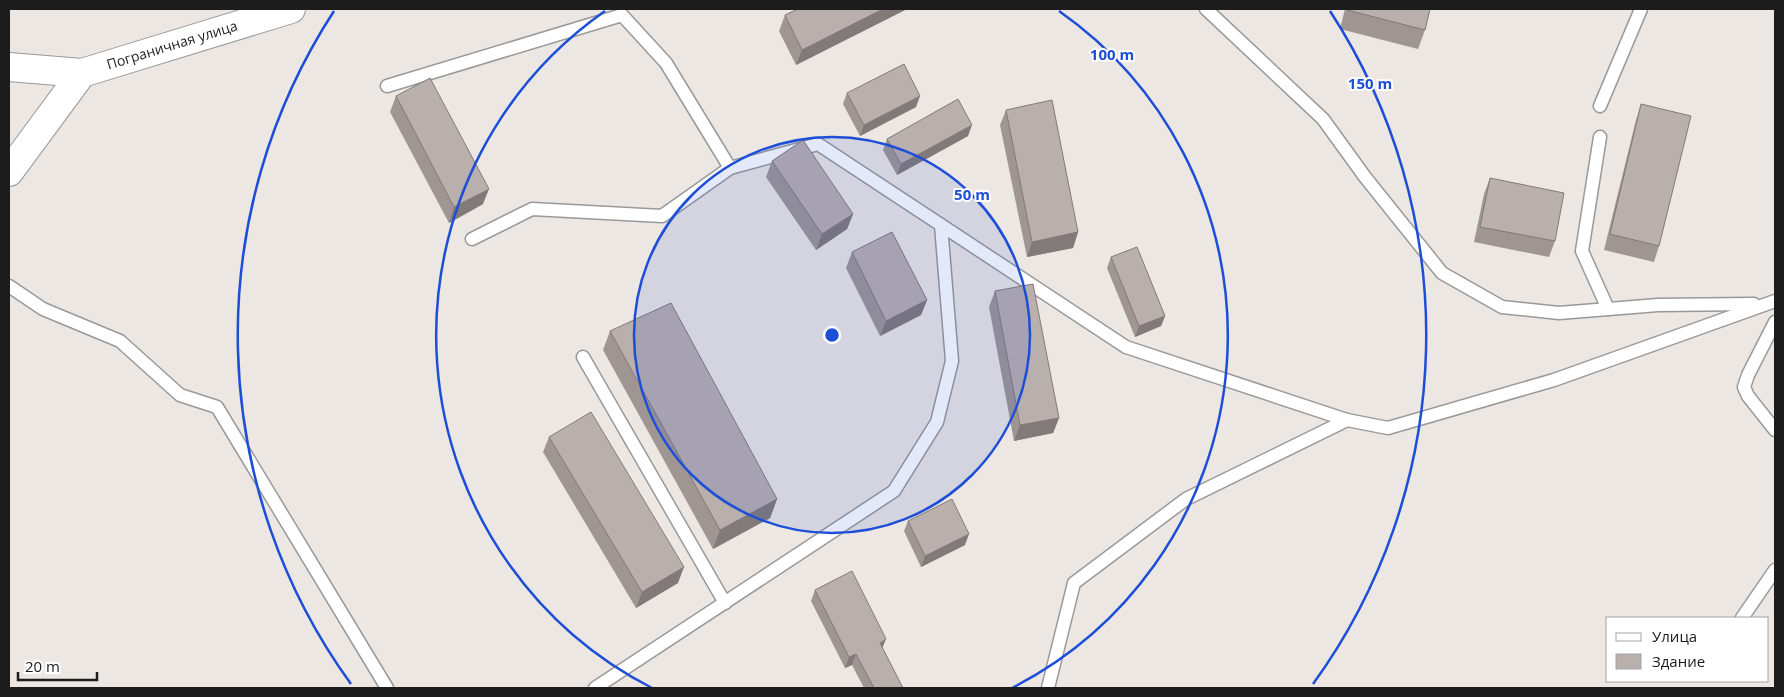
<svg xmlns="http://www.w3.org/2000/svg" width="1784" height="697" viewBox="0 0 1784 697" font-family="'Open Sans',sans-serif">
<rect width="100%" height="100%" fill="#ece7e2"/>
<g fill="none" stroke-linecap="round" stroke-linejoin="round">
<defs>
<g id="service">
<polyline points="1206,9 1323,119 1365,177 1442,273 1502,307 1559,313 1658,305 1754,304"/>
<polyline points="387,86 622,15 666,63 730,168"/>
<polyline points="1600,106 1641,9"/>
<polyline points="1600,137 1582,251 1608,309"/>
<polyline points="941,225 1126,347 1347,420"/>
<polyline points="472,239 532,209 662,216 730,168 818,144 941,225 952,361 937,422 894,491 595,688"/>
<polyline points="9,286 43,309 120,341 180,395 217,407 387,688"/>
<polyline points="1775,322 1748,375 1744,387 1748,396 1775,430"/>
<polyline points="583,357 725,603"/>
<polyline points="1742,618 1775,570"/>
<polyline points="1048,688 1074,583 1186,499 1347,420 1388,428 1554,380 1775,301"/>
</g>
<g id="tertiary">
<polyline points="9,67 82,73 291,9"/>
<polyline points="9,172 82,73"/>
</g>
</defs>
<use href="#service" stroke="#999" stroke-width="15"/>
<use href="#tertiary" stroke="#999" stroke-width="30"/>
<use href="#service" stroke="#fff" stroke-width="12"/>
<use href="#tertiary" stroke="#fff" stroke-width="28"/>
</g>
<g fill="#9f9694">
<polygon points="798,9 906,9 905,10 796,65 779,31 785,15"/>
<polygon points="1345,9 1430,9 1425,30 1418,49 1340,29"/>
<polygon points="847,93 916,107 860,136 843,104"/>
<polygon points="396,96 483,204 449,223 390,112"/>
<polygon points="1641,104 1659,246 1654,262 1604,250 1636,120"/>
<polygon points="1006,110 1078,232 1073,248 1027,257 1000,125"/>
<polygon points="968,136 897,175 883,150 887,139"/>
<polygon points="772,161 853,214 847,229 816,250 766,177"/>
<polygon points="1490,178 1555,241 1549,257 1474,242 1484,194"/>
<polygon points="852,252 927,300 921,315 880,336 846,268"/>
<polygon points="1111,257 1165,316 1161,326 1135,337 1107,268"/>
<polygon points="995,291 1059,418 1053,433 1014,441 989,307"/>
<polygon points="610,331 777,499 770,518 713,549 603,350"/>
<polygon points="549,437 678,583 636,608 543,452"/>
<polygon points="908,521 965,545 921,567 904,531"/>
<polygon points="815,590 882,648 903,688 864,688 852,665 845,668 811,601"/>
</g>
<g fill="#827a78">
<polygon points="883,9 906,9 905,10 796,65 802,50"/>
<polygon points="920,96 916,107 860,136 864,125"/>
<polygon points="972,125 968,136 897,175 901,164"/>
<polygon points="489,189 483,204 449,223 454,207"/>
<polygon points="853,214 847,229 816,250 822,234"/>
<polygon points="1078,232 1073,248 1027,257 1032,242"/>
<polygon points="927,300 921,315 880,336 886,321"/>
<polygon points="1165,316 1161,326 1135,337 1139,326"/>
<polygon points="1059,418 1053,433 1014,441 1020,425"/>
<polygon points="777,499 770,518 713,549 720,530"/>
<polygon points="969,534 965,545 921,567 925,556"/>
<polygon points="684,567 678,583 636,608 642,592"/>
<polygon points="886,639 882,649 880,643"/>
<polygon points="856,654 852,665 845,668 849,657"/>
</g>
<g fill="#b9afac" stroke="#827a78">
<polygon points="798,9 883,9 802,50 785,15"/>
<polygon points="1347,9 1430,9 1425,30 1347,10"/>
<polygon points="904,64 920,96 864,125 847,93"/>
<polygon points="430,78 489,189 454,207 396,96"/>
<polygon points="958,99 972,125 901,164 887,139"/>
<polygon points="1052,100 1078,232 1032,242 1006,110"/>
<polygon points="1641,104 1691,116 1659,246 1610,234"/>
<polygon points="803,140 853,214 822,234 772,161"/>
<polygon points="1490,178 1564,193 1555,241 1480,227"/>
<polygon points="892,232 927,300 886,321 852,252"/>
<polygon points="1137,247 1165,316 1139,326 1111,257"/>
<polygon points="1033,284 1059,418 1020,425 995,291"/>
<polygon points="671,303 777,499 720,530 610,331"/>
<polygon points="591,412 684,567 642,592 549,437"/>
<polygon points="952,499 969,534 925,556 908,521"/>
<polygon points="852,571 886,639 880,643 903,688 874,688 856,654 849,657 815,590"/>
</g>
<circle cx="832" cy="335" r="198" fill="#1d4ed8" fill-opacity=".12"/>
<g fill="none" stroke="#1d4ed8" stroke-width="2.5">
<circle cx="832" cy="335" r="198"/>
<path d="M652 688A396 396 0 0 1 605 11M1059 11A396 396 0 0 1 1012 688"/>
<path d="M351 684A594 594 0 0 1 334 11M1330 11A594 594 0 0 1 1313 684"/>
</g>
<g text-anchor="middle" stroke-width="4" stroke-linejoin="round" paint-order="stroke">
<g font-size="14" fill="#1c1c1c" stroke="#fff">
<text transform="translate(172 45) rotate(-17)" y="5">Пограничная улица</text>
</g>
</g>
<circle cx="832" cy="335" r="8" fill="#1d4ed8" stroke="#fff" stroke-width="2.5"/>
<g font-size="15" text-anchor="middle" font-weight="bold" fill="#1d4ed8" stroke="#fff" stroke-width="4" stroke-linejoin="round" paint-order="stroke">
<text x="1112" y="60">100 m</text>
<text x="1370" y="89">150 m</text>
<text x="972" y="200">50 m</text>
</g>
<rect width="1784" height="697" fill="none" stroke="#1c1c1c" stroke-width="20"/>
<rect x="1606" y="617" width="162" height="65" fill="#ffffff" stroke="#a4a4a4"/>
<rect x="1616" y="633" width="25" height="8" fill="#ffffff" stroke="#a4a4a4"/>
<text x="1652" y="642" font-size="15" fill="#1c1c1c">Улица</text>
<rect x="1616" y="654" width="25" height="15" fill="#b9afac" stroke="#a4a4a4"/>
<text x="1652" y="667" font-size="15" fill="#1c1c1c">Здание</text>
<path d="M18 672v8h79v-8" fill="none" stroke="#1c1c1c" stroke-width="2.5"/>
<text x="25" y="672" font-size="15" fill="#1c1c1c" stroke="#ffffff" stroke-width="4" paint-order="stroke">20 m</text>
</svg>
